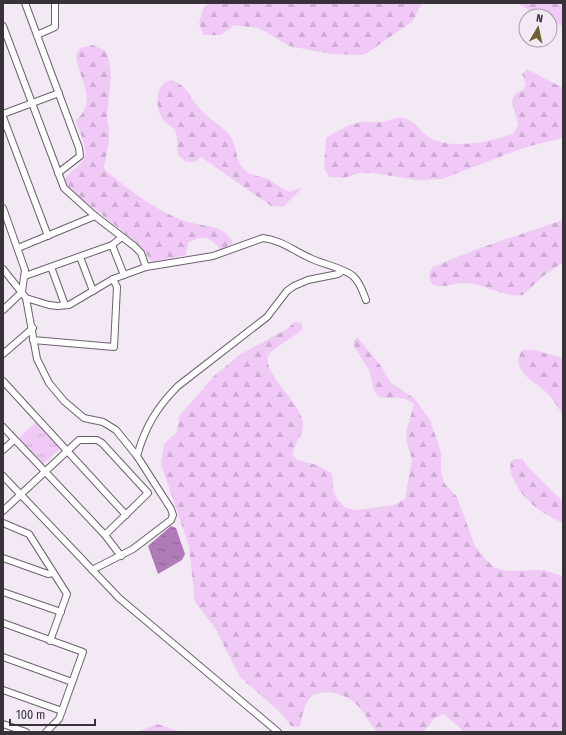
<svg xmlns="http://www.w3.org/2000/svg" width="566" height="735" viewBox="0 0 566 735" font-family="'Fira Sans Condensed',sans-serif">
<defs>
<pattern id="forest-firs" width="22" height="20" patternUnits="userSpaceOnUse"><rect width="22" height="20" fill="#f0c9f6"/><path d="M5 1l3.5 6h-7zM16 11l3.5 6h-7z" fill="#ceadd4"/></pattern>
<pattern id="park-tufts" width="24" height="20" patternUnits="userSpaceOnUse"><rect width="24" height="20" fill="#f0c9f6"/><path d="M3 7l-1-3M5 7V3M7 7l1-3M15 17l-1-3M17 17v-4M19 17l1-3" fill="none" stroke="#ceadd4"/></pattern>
<pattern id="water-ripples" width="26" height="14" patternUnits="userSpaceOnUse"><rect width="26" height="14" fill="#af7ab7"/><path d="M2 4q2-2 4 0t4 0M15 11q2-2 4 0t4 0" fill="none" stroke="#8f6596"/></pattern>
</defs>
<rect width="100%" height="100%" fill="#f3e9f5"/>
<g fill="url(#forest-firs)">
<polygon points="208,3 422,3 413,21 364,55 332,54 289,46 259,28 234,25 221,35 204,35 199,24 203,9"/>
<polygon points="517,3 563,3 563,26 550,22 550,16 539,16"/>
<path d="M93 45 105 51 109 59 111 76 107 116 109 129V141L104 167 106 171C131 191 157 212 188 222 205 227 225 225 233 243L221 250C209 237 206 234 189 242L185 255 152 262 137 243 69 188 65 179C70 171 79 167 83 160 90 150 78 131 76 120 99 101 78 78 76 56L80 48Z"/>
<path d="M527 69 563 88V138L526 147 442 179 416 180 374 173H359L344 178 329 177 324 168 326 138C337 131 349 124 362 122 368 121 374 123 380 122 388 122 395 116 404 118 416 121 420 132 430 138 453 150 491 142 514 133L518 124 512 102 514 95 523 90 526 85 522 74Z"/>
<path d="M171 80C187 84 191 100 201 110 210 120 223 126 231 137 237 147 235 159 243 168 249 176 259 176 268 179 275 183 282 189 289 192L302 188 283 207 271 206 201 157 195 162H186L178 155C177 148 178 139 176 133 174 127 169 126 165 122 154 110 154 84 171 80Z"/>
<path d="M563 220V262L542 277 523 295C503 297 488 286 469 283 457 281 445 289 433 285 428 279 428 273 433 267L477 249Z"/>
<path d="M295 322 302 323V330C296 335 271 350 268 356 262 372 301 403 303 423 304 434 295 443 292 454L297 460 317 465 331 473 333 479V490L338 500 346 508 357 510 393 505 405 499 412 459 407 444 406 432 414 404C400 393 392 401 378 396L373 388 370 372 354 346V341L357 337 381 366 391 383 414 398 430 420 441 452V472L445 484 457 497 475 546 485 559 495 568 508 571 544 570 563 576V732H462L461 729 444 714 435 718 423 732H377C370 724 366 715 359 707 349 695 323 686 310 698 303 705 302 718 300 727L291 726 281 713 240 677 215 628 195 602 189 546 161 464 164 444 177 432 179 416 215 375 241 354 287 329Z"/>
<path d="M522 350H534L563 358V415C558 408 554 400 548 394 535 380 509 372 522 350Z"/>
<path d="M514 459H523L526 465 563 502V523C541 513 523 501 513 478 510 471 508 464 514 459Z"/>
<polygon points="157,724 181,732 138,732"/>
</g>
<polygon fill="url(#park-tufts)" points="36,422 60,449 43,464 19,438"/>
<polygon fill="url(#water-ripples)" points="171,526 176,528 185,554 182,560 158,574 148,546"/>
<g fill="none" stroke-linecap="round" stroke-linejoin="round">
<defs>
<g id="minor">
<polyline points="25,3 79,148 80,156 58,173"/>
<polyline points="3,26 64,188 95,216 134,246 141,253 146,267"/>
<polyline points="37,35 55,27 55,3"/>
<polyline points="3,114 59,93"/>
<polyline points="3,117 48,236"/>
<polyline points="3,208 25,270 22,292 3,310"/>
<polyline points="112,245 124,275"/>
<polyline points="18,248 95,216"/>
<polyline points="80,257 93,291"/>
<polyline points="51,267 65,305"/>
<polyline points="3,269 26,298 37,359 49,383 64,401 84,418 103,422 116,430 137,456 171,509 173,515 171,520 133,549 92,570"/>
<polyline points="25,276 112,245 122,237"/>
<path d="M26 298 49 305 58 306 69 305 113 279 146 267 213 256 263 238C281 240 294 251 310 258 322 264 344 268 353 276 360 282 363 292 366 300"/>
<polyline points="33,340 114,347 117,287 113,279"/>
<polyline points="3,354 33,328"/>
<polyline points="3,381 126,515"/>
<polyline points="3,427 105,535 121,556"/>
<polyline points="3,450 14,440"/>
<path d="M137 456C145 427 157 407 178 386L267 317 287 291 294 286 308 280 338 274 342 271"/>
<polyline points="3,476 119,598 278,732"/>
<polyline points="3,511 79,440 97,440 102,443 148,493 105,535"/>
<polyline points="3,523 29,534 67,594 50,641"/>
<polyline points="3,558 48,574 53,573"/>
<polyline points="3,592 61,612"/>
<polyline points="3,623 83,652 59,719 46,732"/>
<polyline points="3,657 72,682"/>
<polyline points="3,690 62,711"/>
<polyline points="3,724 26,732"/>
</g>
</defs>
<use href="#minor" stroke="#6b626d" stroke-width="8"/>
<use href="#minor" stroke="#fff" stroke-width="6"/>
</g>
<rect width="566" height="735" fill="none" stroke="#363237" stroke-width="8"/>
<g transform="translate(538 28) rotate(9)"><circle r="19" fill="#f3e9f5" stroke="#a7a0a9"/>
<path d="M0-3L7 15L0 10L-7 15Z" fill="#6d602d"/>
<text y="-6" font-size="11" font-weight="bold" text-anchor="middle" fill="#363237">N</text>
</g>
<path d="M10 719v6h85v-6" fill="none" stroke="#363237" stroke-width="2"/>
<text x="16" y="719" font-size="12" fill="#363237" stroke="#f3e9f5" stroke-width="3" paint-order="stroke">100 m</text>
</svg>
